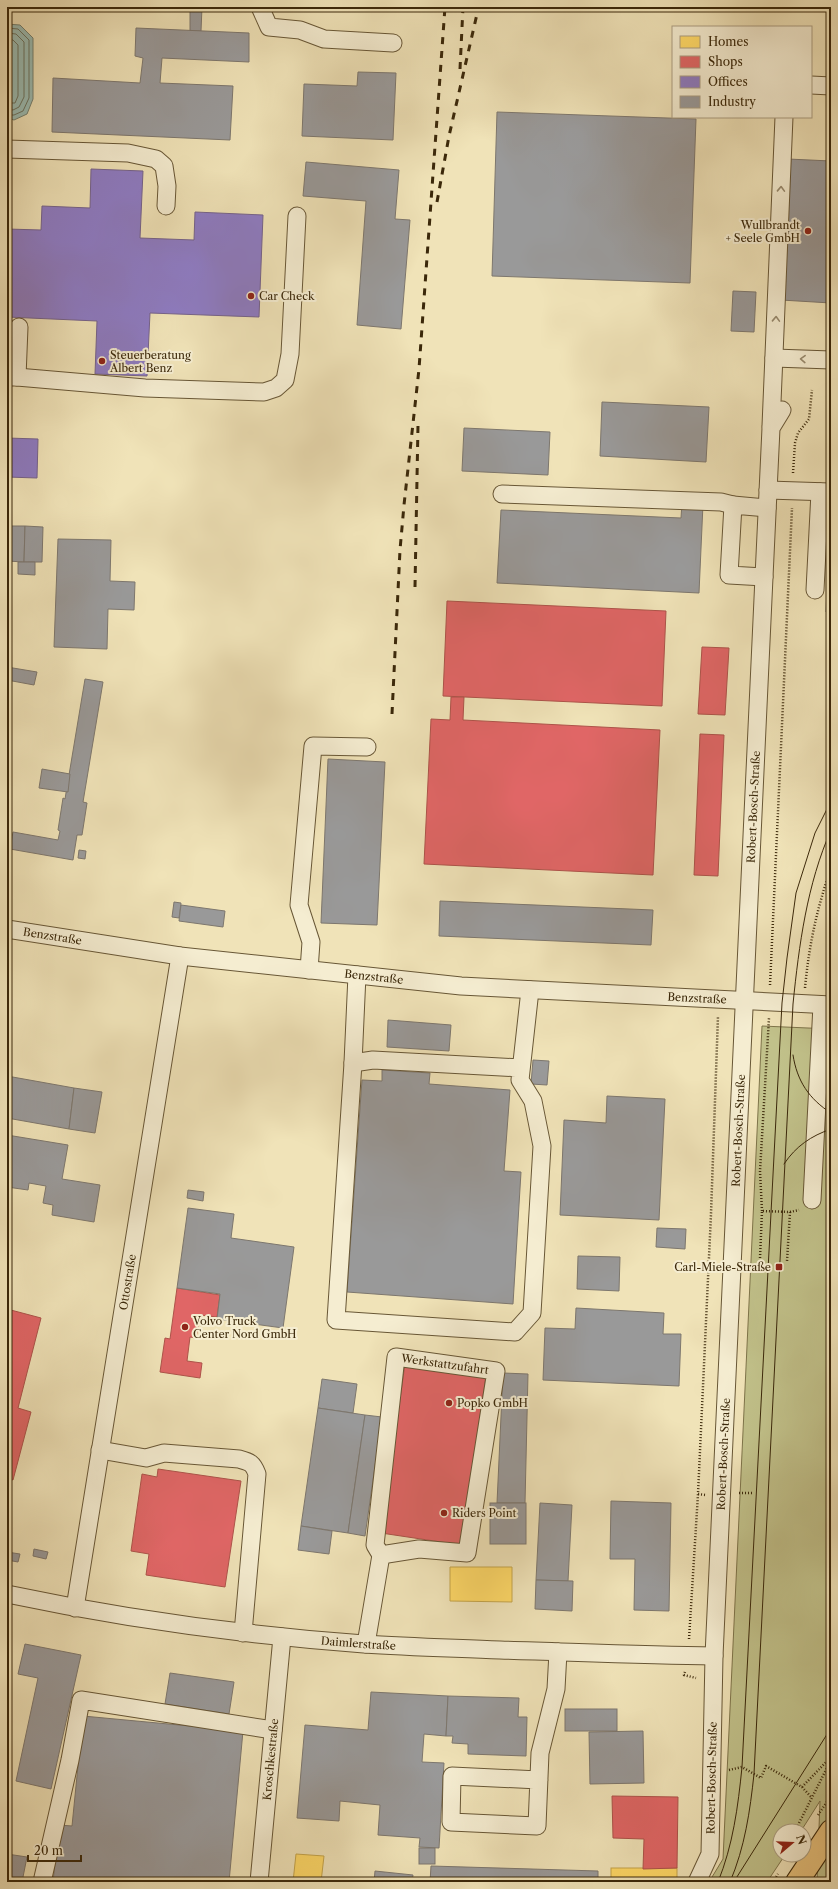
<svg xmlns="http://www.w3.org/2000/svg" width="838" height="1889" viewBox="0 0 838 1889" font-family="'Libre Caslon Text',serif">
<rect width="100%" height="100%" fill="#f0e3b8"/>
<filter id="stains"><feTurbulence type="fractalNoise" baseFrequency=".005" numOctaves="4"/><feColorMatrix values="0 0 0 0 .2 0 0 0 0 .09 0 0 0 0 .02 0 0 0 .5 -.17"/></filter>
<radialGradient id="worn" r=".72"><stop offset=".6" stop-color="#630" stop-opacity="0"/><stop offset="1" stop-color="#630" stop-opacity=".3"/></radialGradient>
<polygon fill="#c1c18a" stroke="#7e744a" points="762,1026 831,1029 831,1882 817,1882 820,1801 801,1831 780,1831 780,1855 785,1855 767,1882 709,1882 723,1859"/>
<polygon fill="#9bbdb4" stroke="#758170" points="7,24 20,25 33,38 33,99 27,114 14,120 7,118"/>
<g fill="#ffd966" stroke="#c4a44a">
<polygon points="450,1567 512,1567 512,1602 450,1601"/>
<polygon points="296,1854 324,1856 321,1882 293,1882"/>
<rect x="611" y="1868" width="66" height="14"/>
</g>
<g fill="#e06666" stroke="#ae534a">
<polygon points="447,601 666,611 662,706 443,696"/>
<polygon points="702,647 729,648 725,715 698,714"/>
<polygon points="451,697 464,697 463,720 660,730 653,875 424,864 431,719 450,720"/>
<polygon points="700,734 724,735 718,876 694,875"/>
<polygon points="177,1288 220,1295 217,1317 200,1315 196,1338 190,1337 187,1361 202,1363 200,1378 160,1372 165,1338 170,1339"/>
<polygon points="7,1309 41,1318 18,1408 31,1412 13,1480 7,1478"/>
<polygon points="405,1364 486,1376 461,1545 381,1533"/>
<polygon points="158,1469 241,1481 225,1587 146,1575 149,1554 131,1551 142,1474 157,1477"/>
<polygon points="612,1796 678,1797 677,1868 643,1869 644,1839 613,1838"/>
</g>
<g fill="#8e7cc3" stroke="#75638c">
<polygon points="91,169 143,171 140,238 194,240 195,212 263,215 259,317 150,313 147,376 95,374 97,321 7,317 7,229 41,230 42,206 90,208"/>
<polygon points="7,438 38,439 37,478 7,477"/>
</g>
<g fill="#999" stroke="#7d776e">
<polygon points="190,7 202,7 201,31 190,31"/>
<polygon points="136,28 249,33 249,62 162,58 160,83 233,86 230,140 52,132 53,78 140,83 143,58 135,56"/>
<polygon points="358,72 396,73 393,140 302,136 304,84 357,86"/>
<polygon points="497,112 696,119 690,283 492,276"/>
<polygon points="788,159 831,161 831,303 781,300"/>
<polygon points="306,162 399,170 395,219 410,220 401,329 357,325 366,201 303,196"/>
<polygon points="733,291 756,292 754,332 731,331"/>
<polygon points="602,402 709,407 706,462 600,456"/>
<polygon points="464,428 550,432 548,475 462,471"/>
<polygon points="682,503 703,504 699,593 497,583 501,510 681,518"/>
<polygon points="7,526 25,526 24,562 7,561"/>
<polygon points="25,526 43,527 42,562 24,562"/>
<polygon points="829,537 831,537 831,612 826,612"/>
<polygon points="58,539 111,540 110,581 135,582 134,610 108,609 107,649 54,647"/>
<polygon points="18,562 35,562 35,575 18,574"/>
<polygon points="7,667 37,672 34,685 7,680"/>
<polygon points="85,679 103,682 83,802 87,803 82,835 77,835 73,860 10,849 13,832 58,840 60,831 58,830 63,798 65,799"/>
<polygon points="328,759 385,762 377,925 321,923"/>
<polygon points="42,769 70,774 68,792 39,788"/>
<polygon points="79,850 86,851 85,859 78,858"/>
<polygon points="440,901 653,910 651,945 439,936"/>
<polygon points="174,902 181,903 179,918 172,917"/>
<polygon points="181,905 225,911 223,927 179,921"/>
<polygon points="388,1020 451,1025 449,1051 387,1047"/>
<polygon points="533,1060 549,1061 547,1085 531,1084"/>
<polygon points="382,1070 430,1073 429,1084 510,1090 504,1171 521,1172 513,1304 347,1292 362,1080 382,1081"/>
<polygon points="7,1076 74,1088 69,1129 7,1118"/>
<polygon points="74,1088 102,1092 95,1133 69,1129"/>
<polygon points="607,1096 665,1099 659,1220 560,1215 564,1120 606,1123"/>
<polygon points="7,1135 68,1145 62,1179 100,1185 94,1222 52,1215 53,1205 43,1203 46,1186 29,1183 28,1190 7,1187"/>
<polygon points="188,1190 204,1192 203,1201 187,1198"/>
<polygon points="188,1208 234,1214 231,1238 294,1247 283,1328 217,1319 220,1294 177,1288"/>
<polygon points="657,1228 686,1229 685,1249 656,1247"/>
<polygon points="578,1256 620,1257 619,1291 577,1289"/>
<polygon points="576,1308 664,1313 663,1334 681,1334 679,1386 543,1380 545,1328 575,1329"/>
<polygon points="503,1373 528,1374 525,1503 497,1503"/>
<polygon points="322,1379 357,1384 353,1413 318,1408"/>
<polygon points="318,1408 365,1415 348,1533 301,1526"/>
<polygon points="365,1415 382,1417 365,1536 348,1533"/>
<polygon points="611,1501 671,1503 669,1611 634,1610 635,1559 610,1559"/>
<rect x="490" y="1503" width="36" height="41"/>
<polygon points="540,1503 572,1505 568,1581 536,1580"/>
<polygon points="301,1526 332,1531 329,1554 298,1550"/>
<polygon points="34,1549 48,1552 46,1559 33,1556"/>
<polygon points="7,1552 20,1554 18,1562 7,1560"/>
<polygon points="536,1580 573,1581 572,1611 535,1609"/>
<polygon points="25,1644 81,1655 51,1789 16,1781 38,1678 18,1674"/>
<polygon points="170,1673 234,1682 229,1714 165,1704"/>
<polygon points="371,1692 448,1696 446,1736 424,1734 422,1762 444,1763 439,1848 419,1847 420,1838 378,1835 380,1805 340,1801 339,1821 297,1818 305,1725 368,1730"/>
<polygon points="448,1696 519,1698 518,1717 527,1717 526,1756 468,1754 468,1744 452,1743 453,1736 446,1736"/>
<rect x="565" y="1709" width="52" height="22"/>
<polygon points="83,1716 243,1731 229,1882 53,1882 59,1825 72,1826"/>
<polygon points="643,1731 644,1783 590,1784 589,1732"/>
<rect x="419" y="1848" width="16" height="16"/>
<polygon points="7,1854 27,1857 22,1882 7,1882"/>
<polygon points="431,1866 598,1871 598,1882 430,1882"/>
<polygon points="375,1871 413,1875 412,1882 374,1882"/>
</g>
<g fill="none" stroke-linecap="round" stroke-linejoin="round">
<g stroke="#6b725f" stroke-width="1">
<polyline points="7,28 18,29 29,40 29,98 23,111 14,115 7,115"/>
<polyline points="7,33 16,34 24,42 24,97 19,107 13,110 7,109"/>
<polyline points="7,39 13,40 18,45 18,96 15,103 7,103"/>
</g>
<defs>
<g id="minor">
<polyline points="260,7 269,27 300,30 324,39 393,43"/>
<polyline points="811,85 831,86"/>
<polyline points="7,149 128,153 156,159 164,166 167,186 166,206"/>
<polyline points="774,358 831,360"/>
<polyline points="7,377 17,377 19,327"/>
<polyline points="17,377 145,388 264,392 276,388 285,380 290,354 297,216"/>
<polyline points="771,426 784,117"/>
<polyline points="768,490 830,492"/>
<polyline points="502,494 721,502 733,505"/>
<polyline points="764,577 729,575 733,505 767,508"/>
<polyline points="815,590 820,492"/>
<path id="s1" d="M7 929 180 956 461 986 831 1005"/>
<polyline points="309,970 311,942 299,905 313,746 367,747"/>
<polyline points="353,1063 357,975"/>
<polyline points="520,1068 373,1060 353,1063 336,1320 515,1332 532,1313 542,1146 533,1101 520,1080 530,990"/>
<polyline points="812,1200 822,1005"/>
<polygon points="396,1357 496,1371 467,1553 419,1549 381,1555 375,1545"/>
<path d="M100 1450 146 1458 164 1453 239 1459C250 1462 253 1463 257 1474L243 1633"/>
<path id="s2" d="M7 1594C125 1619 244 1635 364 1644 409 1647 454 1648 500 1650 571 1652 643 1655 714 1656"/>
<path id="s3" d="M75 1608 180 956"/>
<polyline points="366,1644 381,1555"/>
<polyline points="539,1780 452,1776 451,1822 537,1826 540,1753 556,1689 558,1652"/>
<polyline points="42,1882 70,1760 81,1700 273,1730"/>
<path id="s4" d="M259 1882 282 1637"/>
<path id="s5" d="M697 1882 710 1854 714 1656 764 577 771 428 782 410"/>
</g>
<polyline id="major" points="797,1882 831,1831"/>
</defs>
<use href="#minor" stroke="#685736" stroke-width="19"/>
<use href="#major" stroke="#3b280a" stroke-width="24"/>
<g stroke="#3b280a" stroke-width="2.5" stroke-dasharray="1 2" stroke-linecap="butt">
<polyline points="793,473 795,443 798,433 809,419 812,390"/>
<polyline points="770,985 792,508"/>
<path d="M805 988C809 945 817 908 831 868"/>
<polyline points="762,1211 760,1171 769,1018"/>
<polyline points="790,1212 799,1210"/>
<polyline points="760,1258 762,1211 790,1212 787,1261"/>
<polyline points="739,1493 752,1493"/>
<polyline points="705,1495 698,1494 711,1214 718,1016"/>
<polyline points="689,1639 698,1494"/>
<polyline points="685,1672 684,1675 696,1678"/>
<polyline points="729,1770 742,1767 761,1778 766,1766 802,1787 831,1757"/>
<polyline points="802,1787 812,1798"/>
<polyline points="818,1815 831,1796"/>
<polyline points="795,1831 831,1760"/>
<polyline points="773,1882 778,1874"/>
</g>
<use href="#minor" stroke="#f5edd1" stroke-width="17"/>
<use href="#major" stroke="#e8c27c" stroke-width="22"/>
<g stroke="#3b280a" stroke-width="1">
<path d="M793 1055C797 1081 809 1099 831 1113"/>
<path d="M784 1164C796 1146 811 1136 831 1129"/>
<polyline points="735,1880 831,1728"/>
<path d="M718 1882C733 1845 738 1807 742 1767L782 1003 787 958 796 893 815 833 831 801"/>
<path d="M730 1882C745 1847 750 1811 754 1774L793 1004C799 945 807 884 831 830"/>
</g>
<g stroke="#3b280a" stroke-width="3" stroke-dasharray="7 7" stroke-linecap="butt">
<polyline points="460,69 463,7"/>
<polyline points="437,202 449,136 477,14 480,7"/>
<polyline points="415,587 418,425"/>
<polyline points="392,714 400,550 404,505 419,369 445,7"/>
</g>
</g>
<defs><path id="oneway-chevron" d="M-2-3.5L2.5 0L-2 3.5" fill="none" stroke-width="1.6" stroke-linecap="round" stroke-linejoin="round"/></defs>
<g stroke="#988a6e">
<use href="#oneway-chevron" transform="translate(781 189) rotate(-88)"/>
<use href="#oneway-chevron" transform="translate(776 319) rotate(-88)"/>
<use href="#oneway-chevron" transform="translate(803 359) rotate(-178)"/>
</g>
<g fill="#8f2418" stroke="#f5edd1" stroke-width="1.5">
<circle cx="808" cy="231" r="4"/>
<circle cx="251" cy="296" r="4"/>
<circle cx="102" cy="361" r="4"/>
<rect x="775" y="1263" width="8" height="8" rx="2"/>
<circle cx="185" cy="1327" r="4"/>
<circle cx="449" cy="1403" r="4"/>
<circle cx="444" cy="1513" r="4"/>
</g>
<g text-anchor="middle" stroke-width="4" stroke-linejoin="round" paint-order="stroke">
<g font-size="11" fill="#3b280a" stroke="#f5edd1" text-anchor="start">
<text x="800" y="229" text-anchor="end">Wullbrandt<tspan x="800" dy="13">+ Seele GmbH</tspan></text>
<text x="259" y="300">Car Check</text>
<text x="110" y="359">Steuerberatung<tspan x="110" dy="13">Albert Benz</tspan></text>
<text x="771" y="1271" text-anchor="end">Carl-Miele-Straße</text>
<text x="193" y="1325">Volvo Truck<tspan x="193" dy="13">Center Nord GmbH</tspan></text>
<text x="457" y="1407">Popko GmbH</text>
<text x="452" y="1517">Riders Point</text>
</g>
<g font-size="11" fill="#3b280a" stroke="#f5edd1">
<text dy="4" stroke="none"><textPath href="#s5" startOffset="1079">Robert-Bosch-Straße</textPath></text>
<text dy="4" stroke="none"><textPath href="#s1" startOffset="46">Benzstraße</textPath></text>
<text dy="4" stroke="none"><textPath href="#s1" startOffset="370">Benzstraße</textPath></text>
<text dy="4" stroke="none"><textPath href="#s1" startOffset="694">Benzstraße</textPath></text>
<text dy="4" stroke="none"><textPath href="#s5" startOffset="755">Robert-Bosch-Straße</textPath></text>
<text dy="4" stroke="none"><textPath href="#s3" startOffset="330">Ottostraße</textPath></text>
<text transform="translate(445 1364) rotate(8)" y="4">Werkstattzufahrt</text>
<text dy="4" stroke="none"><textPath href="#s5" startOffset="431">Robert-Bosch-Straße</textPath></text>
<text dy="4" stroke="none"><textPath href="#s2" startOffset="355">Daimlerstraße</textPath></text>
<text dy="4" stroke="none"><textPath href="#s4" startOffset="123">Kroschkestraße</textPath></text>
<text dy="4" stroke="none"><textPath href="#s5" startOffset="107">Robert-Bosch-Straße</textPath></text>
</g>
</g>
<rect width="838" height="1889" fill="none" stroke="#f0e3b8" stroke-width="24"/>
<rect x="8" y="8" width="822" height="1873" fill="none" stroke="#3b280a" stroke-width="2"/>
<rect x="12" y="12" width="814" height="1865" fill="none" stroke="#3b280a"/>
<rect x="672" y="26" width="140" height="92" fill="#f5edd1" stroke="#ab9e81"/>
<rect x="680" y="36" width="20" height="12" fill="#ffd966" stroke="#ab9e81"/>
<text x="708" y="46" font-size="12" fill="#3b280a">Homes</text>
<rect x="680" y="56" width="20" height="12" fill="#e06666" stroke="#ab9e81"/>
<text x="708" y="66" font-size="12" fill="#3b280a">Shops</text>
<rect x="680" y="76" width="20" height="12" fill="#8e7cc3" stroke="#ab9e81"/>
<text x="708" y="86" font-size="12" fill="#3b280a">Offices</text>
<rect x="680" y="96" width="20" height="12" fill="#999999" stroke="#ab9e81"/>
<text x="708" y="106" font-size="12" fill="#3b280a">Industry</text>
<g transform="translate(792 1843) rotate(71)"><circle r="19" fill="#f5edd1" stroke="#ab9e81"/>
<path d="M0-3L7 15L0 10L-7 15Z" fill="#8f2418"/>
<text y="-6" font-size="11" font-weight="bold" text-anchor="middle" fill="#3b280a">N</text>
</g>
<path d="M28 1855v6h53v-6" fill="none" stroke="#3b280a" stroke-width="2"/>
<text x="34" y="1855" font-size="12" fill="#3b280a" stroke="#f5edd1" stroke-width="3" paint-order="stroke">20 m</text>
<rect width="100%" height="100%" filter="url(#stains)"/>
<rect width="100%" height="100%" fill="url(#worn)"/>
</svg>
